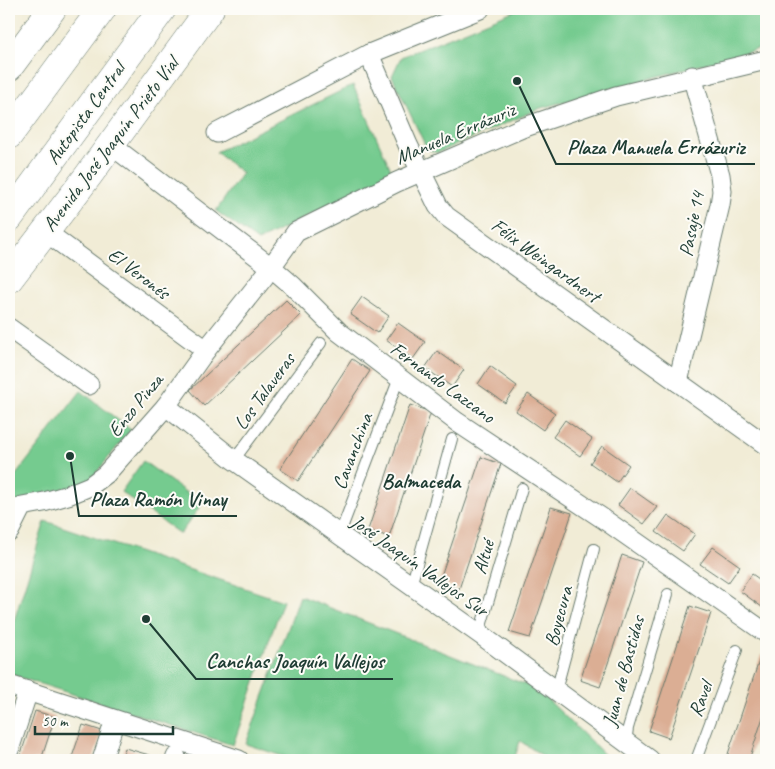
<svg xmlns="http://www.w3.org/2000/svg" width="775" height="769" viewBox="0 0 775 769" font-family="Caveat,sans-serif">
<rect width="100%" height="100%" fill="#fdfcf7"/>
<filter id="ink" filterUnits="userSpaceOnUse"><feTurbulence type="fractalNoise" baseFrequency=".02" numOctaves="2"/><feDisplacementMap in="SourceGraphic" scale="10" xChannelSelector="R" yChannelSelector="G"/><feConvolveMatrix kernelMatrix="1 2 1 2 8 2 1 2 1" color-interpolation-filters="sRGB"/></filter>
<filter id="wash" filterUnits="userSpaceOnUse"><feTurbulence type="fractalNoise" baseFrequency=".0096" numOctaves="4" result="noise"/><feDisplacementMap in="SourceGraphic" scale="20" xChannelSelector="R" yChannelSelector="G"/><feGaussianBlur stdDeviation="1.12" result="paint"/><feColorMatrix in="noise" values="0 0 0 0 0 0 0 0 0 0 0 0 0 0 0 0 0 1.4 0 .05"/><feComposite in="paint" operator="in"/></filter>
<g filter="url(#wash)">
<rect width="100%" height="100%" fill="#f1ecd6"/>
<g fill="#75cb8f" stroke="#4a8462">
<polygon points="518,9 766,9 766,47 541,108 437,153 427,149 392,76 401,57"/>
<polygon points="353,85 393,174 258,241 216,211 242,173 216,152"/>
<polygon points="81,391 131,430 88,483 12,510 9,507 9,484"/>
<polygon points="143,461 202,504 180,534 121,492"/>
<polygon points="45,521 283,601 233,745 9,674 9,637"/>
<polygon points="300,596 537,689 606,756 605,760 549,760 520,741 514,760 294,760 246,744"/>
</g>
<g id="blocks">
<g fill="#dbae94">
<polygon points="362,297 389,316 377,333 350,314"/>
<polygon points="286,300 301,315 204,406 190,390"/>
<polygon points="398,323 425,342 413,359 386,340"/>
<polygon points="437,351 464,370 452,387 425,368"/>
<polygon points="352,359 370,371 298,481 280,469"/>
<polygon points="490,366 517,386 505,403 478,384"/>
<polygon points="528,394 555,413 543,430 516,411"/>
<polygon points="410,405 431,412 389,537 368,530"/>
<polygon points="565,420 592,439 580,456 553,437"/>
<polygon points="602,446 629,465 617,482 590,463"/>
<polygon points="481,457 501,464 459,589 439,582"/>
<polygon points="630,488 657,507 644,524 618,505"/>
<polygon points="551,507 572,513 530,638 509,632"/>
<polygon points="668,515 695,534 683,551 656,532"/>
<polygon points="713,547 740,566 728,583 700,564"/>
<polygon points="622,555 642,562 600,687 580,680"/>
<polygon points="752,574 766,584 766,610 740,591"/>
<polygon points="690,606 711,613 669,738 649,731"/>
<polygon points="761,655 766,656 766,708 749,760 726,760"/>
<polygon points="35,711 55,717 41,760 19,760"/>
<polygon points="83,725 102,731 93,760 71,760"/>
<polygon points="125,748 156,757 155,760 121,760"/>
</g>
</g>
</g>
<g filter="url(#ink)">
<use href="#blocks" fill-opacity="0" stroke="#687a6d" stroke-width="1"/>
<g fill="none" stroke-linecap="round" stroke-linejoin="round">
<defs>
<g id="service">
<polyline points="234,460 321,343"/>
<polyline points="339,536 399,378"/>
<polyline points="411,586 452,439"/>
<polyline points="481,635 482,623 522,488"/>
<polyline points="556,691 594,549"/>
<polyline points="626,744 628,728 668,594"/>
<polyline points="696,760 737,650"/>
</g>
<g id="minor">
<polyline points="369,54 408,145 438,206 446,216 766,445"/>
<polyline points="217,133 369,54 480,9"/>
<polyline points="111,145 271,267 293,286 339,332 457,422 602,518 766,633"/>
<polyline points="46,232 206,350"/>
<polyline points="9,328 89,385"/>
<polyline points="678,382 720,205 722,191 720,175 692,76"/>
<polyline points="166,406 234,460 481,635 650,760"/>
<polyline points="9,532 22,506 44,502 68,495 90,486 106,474 166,406 206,350 264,277 296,232 397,182 522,128 616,96 766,60"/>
<polyline points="9,685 239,760"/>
<polyline points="9,750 28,691"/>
<polyline points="102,760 115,720"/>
<polyline points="175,760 176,757"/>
</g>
<g id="secondary">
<polyline points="9,67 52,9"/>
<polyline points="9,279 88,176 210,9"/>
</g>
<g id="motorway">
<polyline points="9,135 102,9"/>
<polyline points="9,218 162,9"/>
</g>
</defs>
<use href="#service" stroke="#687a6d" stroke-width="12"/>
<use href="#minor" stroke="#687a6d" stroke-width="21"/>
<use href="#secondary" stroke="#687a6d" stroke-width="29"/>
<use href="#motorway" stroke="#687a6d" stroke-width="29"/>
<use href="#service" stroke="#fff" stroke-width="10"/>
<use href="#minor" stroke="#fff" stroke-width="19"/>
<use href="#secondary" stroke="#fff" stroke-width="28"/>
<use href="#motorway" stroke="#fff" stroke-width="28"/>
</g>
</g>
<g text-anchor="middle" stroke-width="4" stroke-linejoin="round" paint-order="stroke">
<g font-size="20" fill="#1f3d34" stroke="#fdfcf7">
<text transform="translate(85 113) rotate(-54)" y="7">Autopista Central</text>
<text transform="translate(455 133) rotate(-23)" y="7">Manuela Errázuriz</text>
<text transform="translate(110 144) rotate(-53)" y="7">Avenida José Joaquín Prieto Vial</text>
<text transform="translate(691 224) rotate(-79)" y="7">Pasaje 14</text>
<text transform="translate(546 260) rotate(36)" y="7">Félix Weingardnert</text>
<text transform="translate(139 273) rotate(37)" y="7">El Veronés</text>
<text transform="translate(443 382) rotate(36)" y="7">Fernando Lazcano</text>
<text transform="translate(264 391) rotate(-54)" y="7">Los Talaveras</text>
<text transform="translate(135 405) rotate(-51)" y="7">Enzo Pinza</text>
<text transform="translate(352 451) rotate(-69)" y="7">Cavanchina</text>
<text transform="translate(483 557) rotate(-74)" y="7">Altué</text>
<text transform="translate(420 565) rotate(35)" y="7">José Joaquín Vallejos Sur</text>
<text transform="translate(558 616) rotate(-75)" y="7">Boyecura</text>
<text transform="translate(623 671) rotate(-75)" y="7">Juan de Bastidas</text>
<text transform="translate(700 699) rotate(-69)" y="7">Ravel</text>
</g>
<g font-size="21" font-weight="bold" fill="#1f3d34" stroke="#fdfcf7">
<text x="421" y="488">Balmaceda</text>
</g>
</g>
<path fill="none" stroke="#1f3d34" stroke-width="2" d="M517 81L556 164H755M70 456L79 516H237M146 619L196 679H393"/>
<g fill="#1f3d34" stroke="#fdfcf7" stroke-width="2">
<circle cx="517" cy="81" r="5"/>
<circle cx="70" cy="456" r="5"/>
<circle cx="146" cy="619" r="5"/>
</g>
<g font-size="21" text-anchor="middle" font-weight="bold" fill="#1f3d34" stroke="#fdfcf7" stroke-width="4" stroke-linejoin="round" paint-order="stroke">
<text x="656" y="154">Plaza Manuela Errázuriz</text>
<text x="158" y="506">Plaza Ramón Vinay</text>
<text x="295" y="668">Canchas Joaquín Vallejos</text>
</g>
<rect width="775" height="769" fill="none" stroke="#fdfcf7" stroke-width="30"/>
<path d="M35 726v8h138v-8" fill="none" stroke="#1f3d34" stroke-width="2.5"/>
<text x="42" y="726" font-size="15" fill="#1f3d34" stroke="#fdfcf7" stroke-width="4" paint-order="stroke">50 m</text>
</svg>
